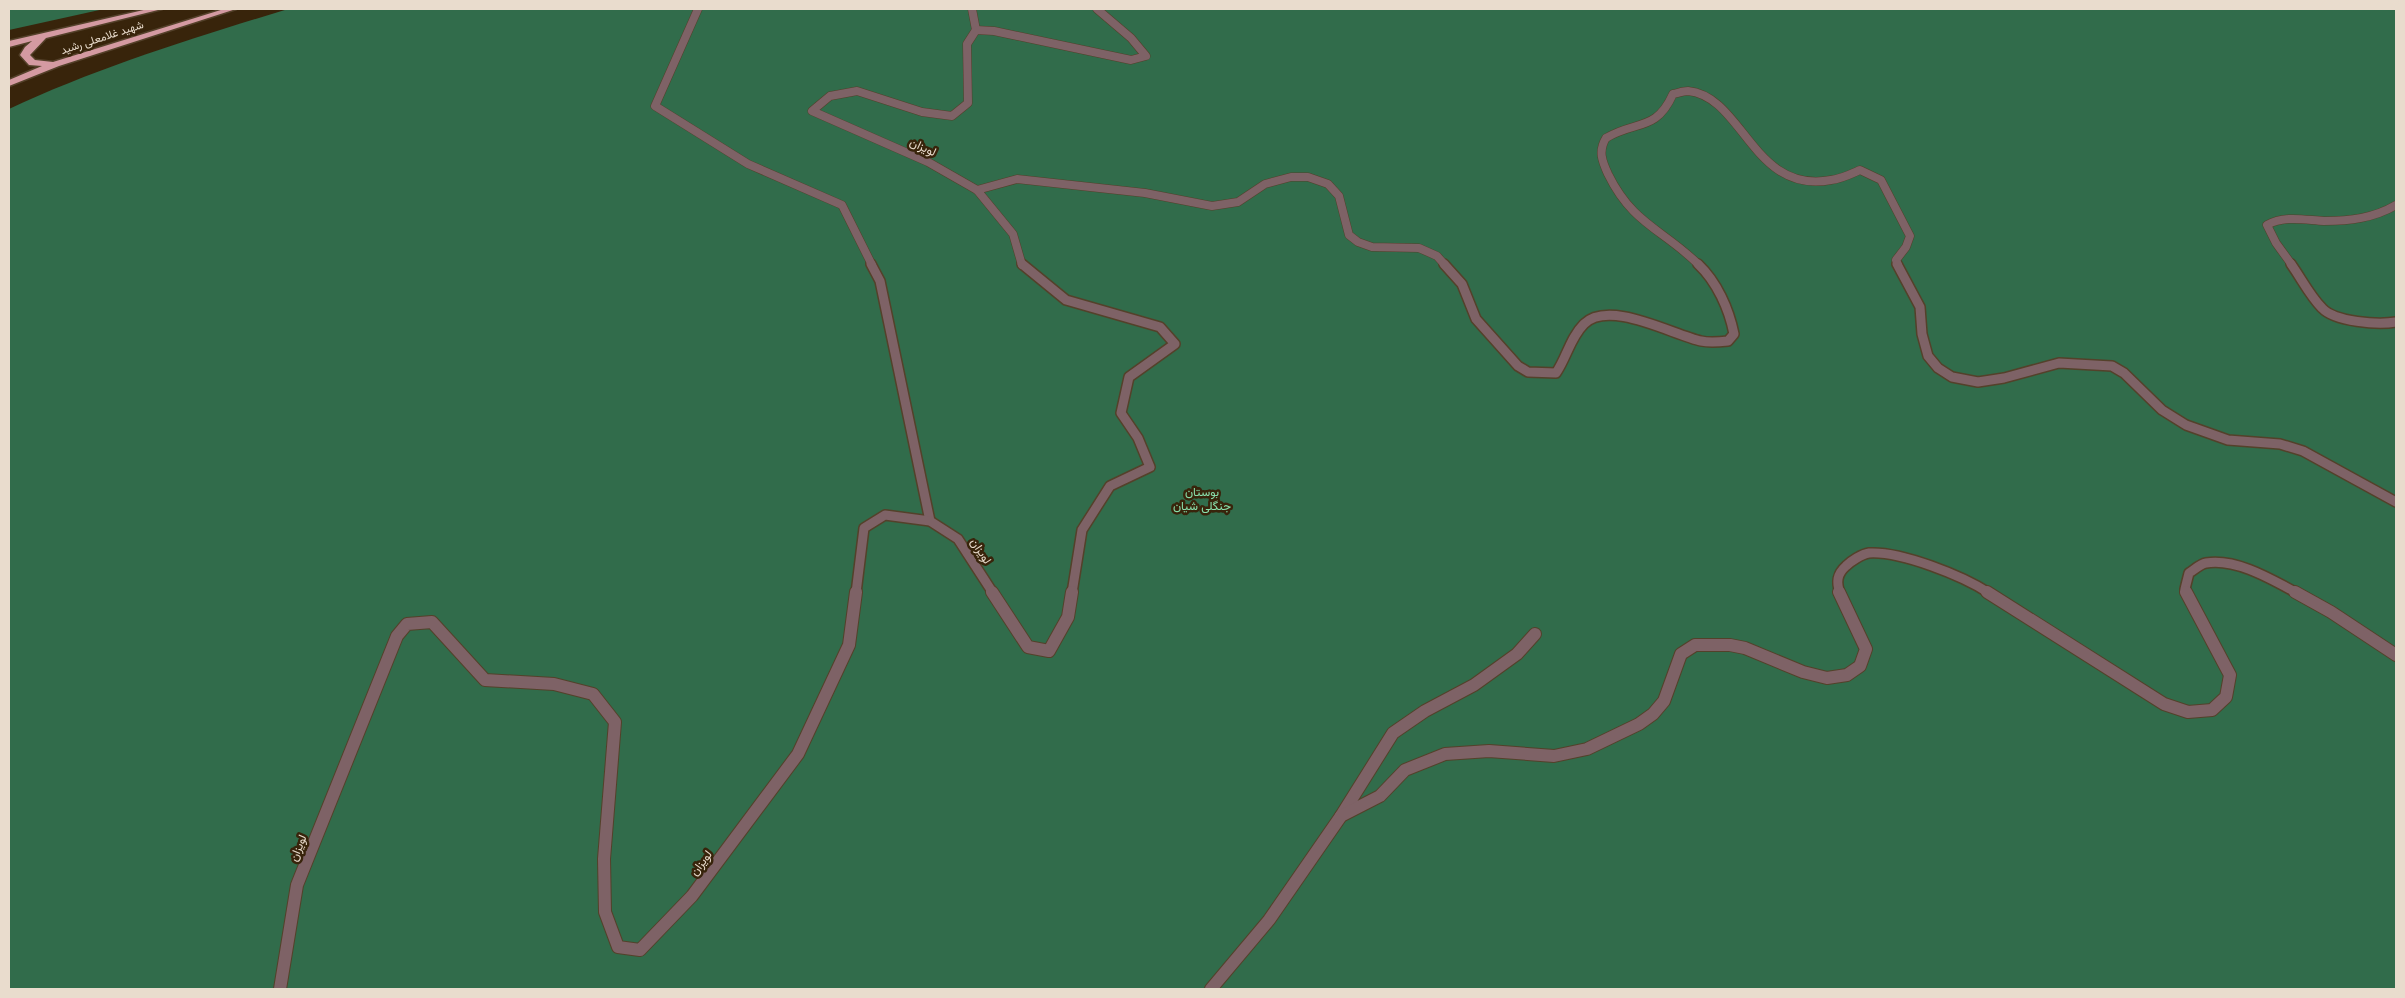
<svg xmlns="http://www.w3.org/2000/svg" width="2405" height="998" viewBox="0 0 2405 998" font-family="'Nunito Sans',Vazirmatn,sans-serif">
<rect width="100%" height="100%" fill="#38240b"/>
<g fill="#316c4b">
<polygon points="9,9 104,9 9,30"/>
<path d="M288 9H2396V989H9V109C96 68 196 37 288 9Z"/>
</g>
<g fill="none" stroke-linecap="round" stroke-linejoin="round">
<defs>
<polyline id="lane-far1" points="972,9 976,30"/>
<polyline id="lane" points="1341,816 1393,733 1425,711 1474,685 1517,654 1535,634"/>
<g id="street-far2">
<polyline points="698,9 655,106 748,164 842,205 872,265"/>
<polyline points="977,190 1017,179 1145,193 1212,206 1238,202 1265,184 1291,177 1308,177 1328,184 1339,196 1349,235 1358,242 1372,247 1419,248 1437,256 1445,265"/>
<polyline points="1022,265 1013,234 977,190 928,162 812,111 830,96 857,91 922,112 952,116 968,103 967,44 976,30 994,31 1131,60 1146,56 1131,38 1097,9"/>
<path d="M1699 265C1663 229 1633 225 1608 174 1602 161 1598 151 1606 138 1636 120 1656 132 1673 94 1678 93 1683 91 1688 91 1743 96 1753 195 1831 180 1841 179 1851 174 1860 170L1881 180 1910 236 1906 247 1896 260 1898 265"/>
<path d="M2292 265 2276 243 2267 225C2285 215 2305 220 2324 221 2350 221 2374 218 2396 205"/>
</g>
<g id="street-far1">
<polyline points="871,264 880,281 930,521"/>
<polyline points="1022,264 1066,300 1160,327 1175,344 1129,377 1121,413 1138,438 1150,467 1110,486 1082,530 1072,593"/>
<path d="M1444 264 1462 284 1476 319 1518 366 1528 372 1556 373C1567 357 1570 338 1584 324 1609 299 1673 335 1701 341 1710 343 1719 342 1728 341L1734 334C1729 309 1717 282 1698 264"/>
<polyline points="1897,264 1920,307 1922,334 1928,356 1938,368 1952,377 1978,382 2004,378 2059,363 2112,366 2124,373 2162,410 2186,425 2228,440 2280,444 2303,451 2396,502"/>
<path d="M2291 264C2301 278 2310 296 2322 308 2335 322 2378 325 2396 322"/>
<polyline points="856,593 864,528 885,515 930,521 958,539 993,593"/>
<path d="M1840 593C1836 582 1837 574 1846 566 1851 561 1862 554 1869 553 1901 551 1963 576 1989 593"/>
<path d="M2187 593 2185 589 2189 573C2194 570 2200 564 2206 563 2236 558 2271 579 2297 593"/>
</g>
<g id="street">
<polyline points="992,592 1028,647 1049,651 1068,617 1072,592"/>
<polyline points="1987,592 2164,704 2188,712 2212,710 2226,697 2230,675 2186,592"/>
<polyline points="2295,592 2331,612 2396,655"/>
<polyline points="280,989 297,885 397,636 407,624 432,622 485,680 554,684 593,694 615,722 604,859 605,912 618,947 640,950 692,896 798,754 849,645 856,592"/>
<polyline points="1211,989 1269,920 1341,816 1380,796 1405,770 1445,754 1489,751 1554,756 1587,749 1639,724 1653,714 1664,701 1681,654 1695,645 1730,645 1745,648 1803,672 1827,678 1847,675 1860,666 1866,649 1839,592"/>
</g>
<polygon id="primary" points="148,9 162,9 46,38 30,55 35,60 53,62 224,9 236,9 59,66 9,86 9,80 42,66 29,65 20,55 25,47 32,41 9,47 9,41"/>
</defs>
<use href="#lane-far1" stroke="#54412a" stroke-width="9"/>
<use href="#lane" stroke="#54412a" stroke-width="14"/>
<use href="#street-far2" stroke="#54412a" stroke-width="9"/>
<use href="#street-far1" stroke="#54412a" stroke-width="12"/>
<use href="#street" stroke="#54412a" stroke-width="14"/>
<use href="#primary" stroke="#54412a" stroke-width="3"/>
<use href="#lane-far1" stroke="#7e6266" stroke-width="8"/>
<use href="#lane" stroke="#7e6266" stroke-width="12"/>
<use href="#street-far2" stroke="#7e6266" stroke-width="8"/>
<use href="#street-far1" stroke="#7e6266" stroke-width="9"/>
<use href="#street" stroke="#7e6266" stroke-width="12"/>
<use href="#primary" fill="#d49aa2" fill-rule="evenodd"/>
</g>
<g text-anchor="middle" stroke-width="5" stroke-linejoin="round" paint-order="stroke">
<g font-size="11" fill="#e9dccd" stroke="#38240b">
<text transform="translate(102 37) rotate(-18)" y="4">شهید غلامعلی رشید</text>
</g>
<g font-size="12" fill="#e9dccd" stroke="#38240b">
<text transform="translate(923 147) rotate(25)" y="4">لویزان</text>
<text transform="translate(981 551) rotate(57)" y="4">لویزان</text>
<text transform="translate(298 848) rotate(-68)" y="4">لویزان</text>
<text transform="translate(701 863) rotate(-53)" y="4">لویزان</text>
</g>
<g font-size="12" fill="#89e0ac" stroke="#38240b">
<text x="1202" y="496">بوستان<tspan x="1202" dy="14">جنگلی شیان</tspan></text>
</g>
</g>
<rect width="2405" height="998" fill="none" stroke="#e9dccd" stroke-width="20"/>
</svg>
